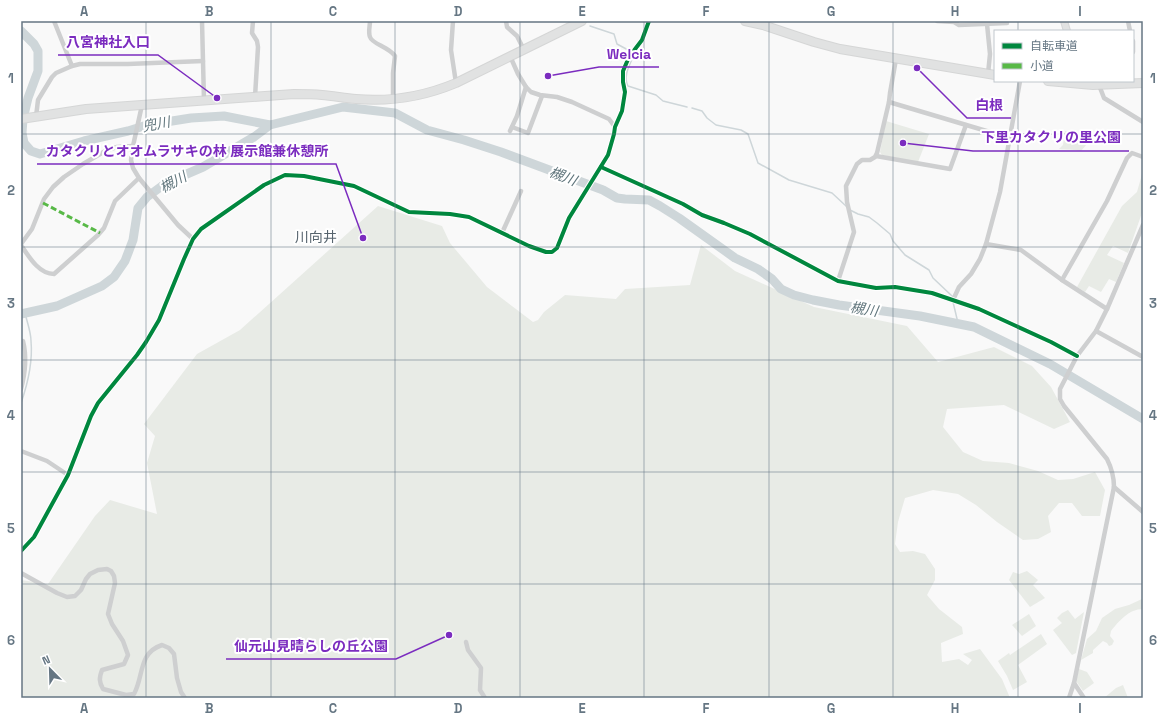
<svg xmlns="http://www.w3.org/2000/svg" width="1164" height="719" viewBox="0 0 1164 719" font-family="'Space Grotesk','Noto Sans JP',sans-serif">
<rect width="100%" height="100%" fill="#f9f9f9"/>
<g fill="#e8ebe6">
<polygon points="886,121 929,134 918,162 882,155 880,152"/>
<path d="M1065 131 1084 135 1087 144 1081 151C1073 149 1066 150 1059 149L1063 145Z"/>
<polygon points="1143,171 1143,210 1128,253 1113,246 1107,255 1124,263 1116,282 1109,279 1101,292 1089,286 1085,292 1077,287 1122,206 1137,192"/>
<polygon points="378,206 442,226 450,243 487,287 533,322 538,320 544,312 565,295 616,299 625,289 690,285 701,245 735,271 814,307 907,326 938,362 994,347 1032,366 1051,387 1070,422 1054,429 1004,405 947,409 943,427 963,452 983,461 1009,463 1038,471 1058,480 1073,479 1095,472 1105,490 1100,516 1082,516 1072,503 1059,503 1048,516 1051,532 1038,539 1023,540 997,522 976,505 958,494 933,490 905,498 898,522 895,544 900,552 913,551 925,554 935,569 935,580 927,595 939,609 962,627 963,634 941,643 942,662 959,659 968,665 972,660 963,654 980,649 1002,679 1010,698 21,698 21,580 48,584 95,516 110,500 157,514 147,463 155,436 144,424 197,354 240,330"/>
<polygon points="1027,571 1038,580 1033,585 1045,598 1030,607 1009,580 1013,572 1019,574"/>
<path d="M1142 599H1143V609C1129 609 1119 621 1111 631L1110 636 1114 641 1112 645 1109 646 1107 643 1103 641 1093 650V653L1081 660 1087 639 1096 631 1102 618 1115 609 1129 605Z"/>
<polygon points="1068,610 1075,619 1084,612 1076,653 1072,655 1053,630 1062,623 1057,618 1062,613"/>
<polygon points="1029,614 1036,626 1022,636 1012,625"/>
<polygon points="1041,634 1047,644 1018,665 1027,682 1013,690 1007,676 998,661 1009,653 1010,655"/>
<polygon points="1079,669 1087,672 1094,683 1083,691 1076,681"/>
<polygon points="1123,685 1128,698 1104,698 1116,688"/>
</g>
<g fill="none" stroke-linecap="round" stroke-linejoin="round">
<g stroke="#ced6d9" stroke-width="1.5">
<polyline points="590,26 614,34 617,44 630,51"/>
<path d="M633 57C629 66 623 77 628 86L656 95 663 101 687 107"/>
<polyline points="692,108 702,111 707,118 716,125 741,130 748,134 758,163 789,180 832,193 846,206"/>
<polyline points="850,210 858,214 869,217 877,223 890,234 893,241 905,255 929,270 933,278 952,296"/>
<polyline points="953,302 958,323"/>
<path d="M21 403C28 383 33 363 31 341 31 332 27 322 25 313"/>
</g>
<g stroke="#ced6d9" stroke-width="9">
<polyline points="21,31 34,44 38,51 38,71 28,98 23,119 22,133 24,143 31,151 40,154 84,141 128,131 147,125 191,118 224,116 270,125"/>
<polyline points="21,314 57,306 102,286 114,277 125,261 133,240 138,208 147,197 166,183 203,167 254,137 270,125 343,107 395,113 427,130 464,140 501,152 603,190 617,198 625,199 649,200 660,206 679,218 735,258 758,269 772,279 781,289 794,295 813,300 839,305 920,316 974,327 1050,364 1143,419"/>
</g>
<defs>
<polyline id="secondary" points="1064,21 1067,31"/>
<g id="highway">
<polyline points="745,21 763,25 814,42 840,49 995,75"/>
<polyline points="1048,81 1093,85 1143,83"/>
<path d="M21 119 86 109 294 94C303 94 313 94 322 95 333 96 345 98 356 99 390 102 425 96 456 83L582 21"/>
</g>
</defs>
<use href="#secondary" stroke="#d5d6d7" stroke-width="8"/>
<use href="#highway" stroke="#d5d6d6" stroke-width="10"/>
<g stroke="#cecfd0" stroke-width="4.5">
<polyline points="54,21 72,66"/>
<polyline points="202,21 204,101"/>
<polyline points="253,21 252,33 257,41 258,47 255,97"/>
<path d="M370 21C370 26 368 32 370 37 372 44 389 47 395 56L393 73V98"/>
<polyline points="453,21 451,50 456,83"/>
<polyline points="506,21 507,27 517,36 524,50"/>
<polyline points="937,21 954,22 959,25 1007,23 1006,21"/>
<polyline points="1128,21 1130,31"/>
<polyline points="987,24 990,54 988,74"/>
<polyline points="1133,41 1133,52"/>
<polyline points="510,56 518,74 526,87 531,92 540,95 557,97 572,102 609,119 615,127"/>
<polyline points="1099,85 1104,98 1143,122"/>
<polyline points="889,102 1010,138"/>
<polyline points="142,105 133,146 131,160 133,168 139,178 178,225 193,239"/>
<polyline points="36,117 38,100 52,77 56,73 72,66 80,64 128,64 203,61"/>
<polyline points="512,127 528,133 542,96"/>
<polyline points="510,131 517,116 526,87"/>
<polyline points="876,156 950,169 966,125"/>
<polyline points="601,167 683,204 702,215 724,223 750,234 838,281 876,288 895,287 932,293 979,309 1051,342 1077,356"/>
<polyline points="502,233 521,191"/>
<polyline points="21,244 32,229 44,199 53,187 64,177 83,164 107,150 117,147 133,146"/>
<polyline points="986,244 1021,250 1062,280 1107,309"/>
<path d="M21 245C29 257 39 274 54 274L98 235 104 228 115 201 139 178"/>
<polyline points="1062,280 1107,201 1127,158 1132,153 1143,157"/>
<polyline points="838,281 854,232 847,202 846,186 857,164 862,160 870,160 875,157 877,153 889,102 890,93 896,59"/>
<polyline points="953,300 959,287 971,274 980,259 986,244 1000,192 1020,81"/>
<polyline points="1096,331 1143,357"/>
<path d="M21 341H23C27 357 25 374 21 389"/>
<polyline points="21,451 47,461 68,475"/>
<polyline points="1114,487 1143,512"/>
<polyline points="21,551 34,537 68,475 91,416 98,403 137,355 146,342 159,320 184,259 193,239 201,229 264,185 285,175 304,176 354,186 409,212 450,214 469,217 529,246 546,252 552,252 557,248 569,218 608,155 614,134 615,127 622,111 625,92 623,82 623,71 629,57 642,40 649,21"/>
<path d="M21 573 57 593 67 597 75 596 81 590 86 579 90 574 98 570 107 569 111 571 114 576 115 583 108 614 112 624 123 641 128 655 124 664 102 670C99 678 99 682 103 689L126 695 134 694C144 676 138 653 162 645L169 648 174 654 177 678 181 692 185 698"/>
<polyline points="466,642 468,650 481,668 480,690 485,698"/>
<polyline points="1074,683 1084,698"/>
<path d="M1069 698 1074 683 1114 487C1114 476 1112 469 1107 459L1064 406 1060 399V389L1077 356 1096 331 1107 309 1143 225"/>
</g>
<use href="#secondary" stroke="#e1e2e2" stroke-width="6"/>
<use href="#highway" stroke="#e1e2e2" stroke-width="8"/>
<polyline stroke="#58b947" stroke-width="3" stroke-dasharray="6 3" stroke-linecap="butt" points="43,203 100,233"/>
<defs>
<g id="cycleway">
<polyline points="601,167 683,204 702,215 724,223 750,234 838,281 876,288 895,287 932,293 979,309 1051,342 1077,356"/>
<polyline points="21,551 34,537 68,475 91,416 98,403 137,355 146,342 159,320 184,259 193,239 201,229 264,185 285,175 304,176 354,186 409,212 450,214 469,217 529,246 546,252 552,252 557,248 569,218 608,155 614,134 615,127 622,111 625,92 623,82 623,71 629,57 642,40 649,21"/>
</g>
</defs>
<use href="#cycleway" stroke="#fff" stroke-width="6"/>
<use href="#cycleway" stroke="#00873e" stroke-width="4"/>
</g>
<path fill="none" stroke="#657683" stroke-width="1" stroke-opacity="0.55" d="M146 21V698M271 21V698M395 21V698M520 21V698M644 21V698M769 21V698M893 21V698M1018 21V31M1018 81V698M21 134H1143M21 247H1143M21 360H1143M21 472H1143M21 584H1143"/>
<g text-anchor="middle" stroke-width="4" stroke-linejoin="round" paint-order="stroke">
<g font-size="14" font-style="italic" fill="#60757c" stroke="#fff">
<text transform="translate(156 124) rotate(-11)" y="5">兜川</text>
<text transform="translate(563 176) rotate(21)" y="5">槻川</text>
<text transform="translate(173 182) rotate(-28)" y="5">槻川</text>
<text transform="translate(864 309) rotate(9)" y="5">槻川</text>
</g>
<g font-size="14" fill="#57646e" stroke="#fff">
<text x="316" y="242">川向井</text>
</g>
</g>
<path fill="none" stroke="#7b2cbf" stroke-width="1.5" d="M217 98L158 55H58M548 76L599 67H659M917 68L967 118H1011M903 143L973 151H1129M363 238L336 164H37M449 635L396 659H226"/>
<g fill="#7b2cbf" stroke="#fff" stroke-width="1.5">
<circle cx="217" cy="98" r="4"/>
<circle cx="548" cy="76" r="4"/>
<circle cx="917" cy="68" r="4"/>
<circle cx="903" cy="143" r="4"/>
<circle cx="363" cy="238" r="4"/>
<circle cx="449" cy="635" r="4"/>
</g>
<g font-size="14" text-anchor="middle" font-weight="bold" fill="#7b2cbf" stroke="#fff" stroke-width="4" stroke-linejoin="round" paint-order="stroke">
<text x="108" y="47">八宮神社入口</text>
<text x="629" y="59">Welcia</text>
<text x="989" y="110">白根</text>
<text x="1051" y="142">下里カタクリの里公園</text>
<text x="187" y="156">カタクリとオオムラサキの林 展示館兼休憩所</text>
<text x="311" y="651">仙元山見晴らしの丘公園</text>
</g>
<rect width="1164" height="719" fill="none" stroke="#ffffff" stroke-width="44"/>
<rect x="994" y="30" width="140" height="52" fill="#ffffff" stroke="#c1c8cd"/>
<rect x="1002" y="43" width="20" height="6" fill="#00873e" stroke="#c1c8cd"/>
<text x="1030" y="50" font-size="12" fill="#657683">自転車道</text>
<rect x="1002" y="63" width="20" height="6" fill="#58b947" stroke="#c1c8cd"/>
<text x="1030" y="70" font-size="12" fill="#657683">小道</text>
<g transform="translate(50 669) rotate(337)" stroke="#ffffff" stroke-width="3" paint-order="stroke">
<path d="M0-3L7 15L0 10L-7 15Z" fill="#657683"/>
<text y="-6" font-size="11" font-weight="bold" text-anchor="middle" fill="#657683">N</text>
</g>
<rect x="22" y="22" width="1120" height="675" fill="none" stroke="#657683" stroke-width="1.5"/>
<g font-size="13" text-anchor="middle" font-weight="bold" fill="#657683">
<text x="84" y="16">A</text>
<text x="209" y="16">B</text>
<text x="333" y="16">C</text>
<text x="458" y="16">D</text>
<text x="582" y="16">E</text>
<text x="706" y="16">F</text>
<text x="831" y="16">G</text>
<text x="955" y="16">H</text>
<text x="1080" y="16">I</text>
<text x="11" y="83">1</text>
<text x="1153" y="83">1</text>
<text x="11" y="195">2</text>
<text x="1153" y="195">2</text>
<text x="11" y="308">3</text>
<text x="1153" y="308">3</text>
<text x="11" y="420">4</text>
<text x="1153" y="420">4</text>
<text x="11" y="533">5</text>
<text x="1153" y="533">5</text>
<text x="11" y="645">6</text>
<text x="1153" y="645">6</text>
<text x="84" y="713">A</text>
<text x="209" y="713">B</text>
<text x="333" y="713">C</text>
<text x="458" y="713">D</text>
<text x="582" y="713">E</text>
<text x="706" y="713">F</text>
<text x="831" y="713">G</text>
<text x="955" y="713">H</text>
<text x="1080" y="713">I</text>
</g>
</svg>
